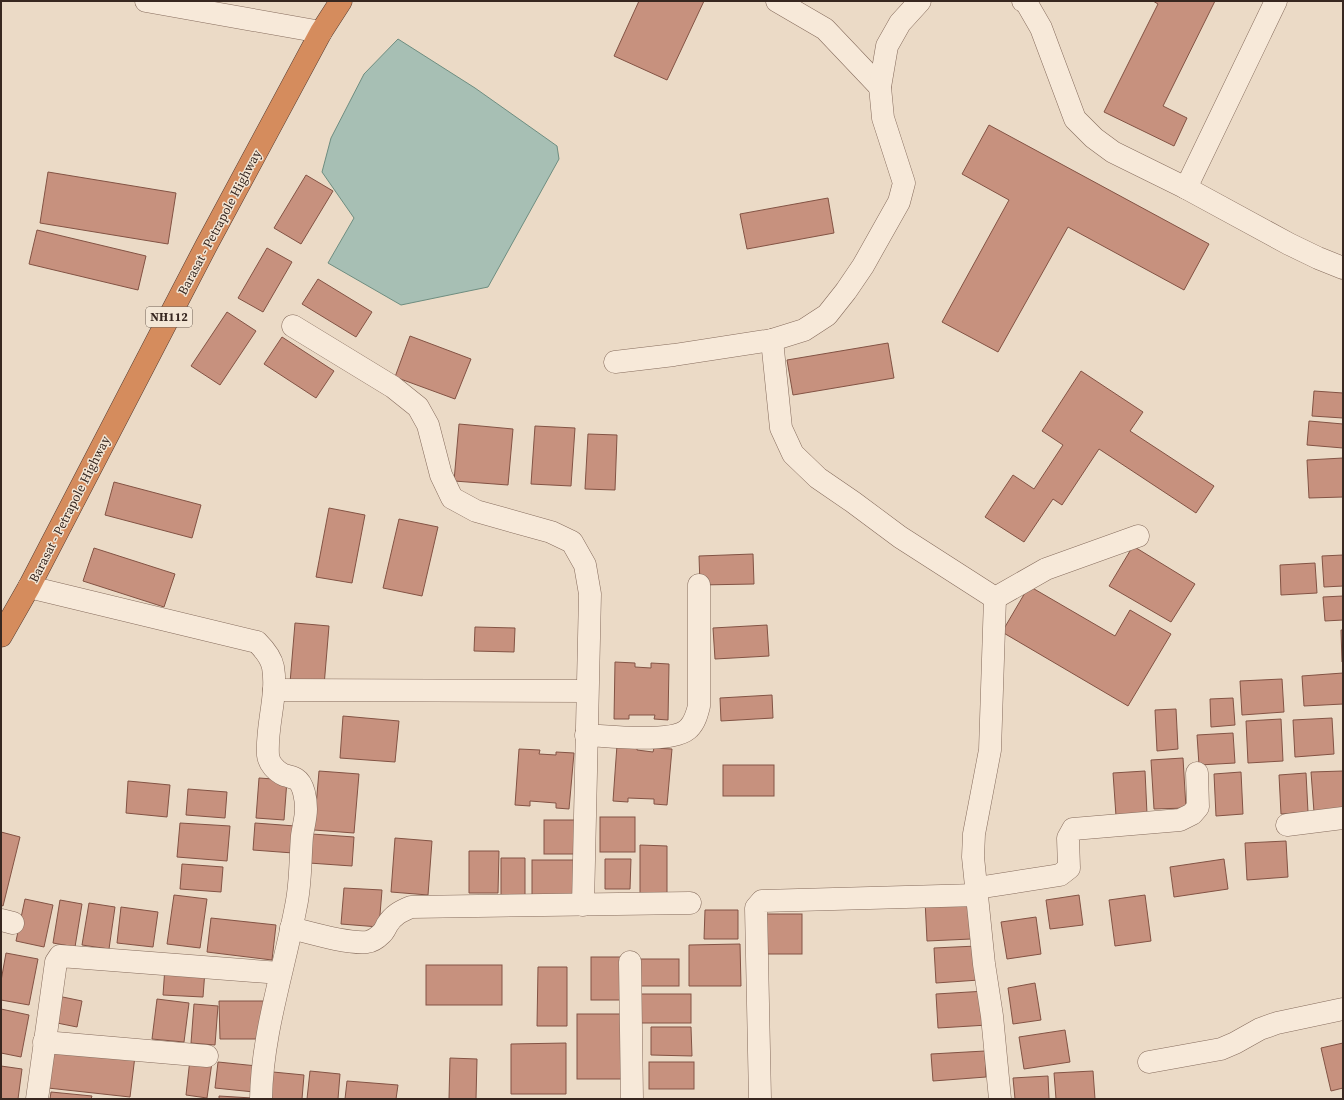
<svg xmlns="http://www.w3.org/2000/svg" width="1344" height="1100" viewBox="0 0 1344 1100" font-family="'Source Serif 4',serif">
<rect width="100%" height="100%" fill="#ebdac6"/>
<polygon fill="#a7bfb4" stroke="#6e8d80" points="398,39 475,88 557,146 559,159 488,287 401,305 328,263 354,218 322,172 331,138 364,74"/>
<g fill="#c7917e" stroke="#835344">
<polygon points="639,1 704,1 667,80 614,56"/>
<polygon points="1153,1 1215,1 1163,106 1187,118 1174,146 1104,112 1158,4"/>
<polygon points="989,125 1209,244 1184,290 1068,227 998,352 942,322 1009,200 962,174"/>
<polygon points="48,172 176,193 168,244 40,223"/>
<polygon points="306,175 333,191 301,244 274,228"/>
<polygon points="828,198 834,233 747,249 740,214"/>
<polygon points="37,230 146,256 138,290 29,264"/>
<polygon points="267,248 292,262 263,312 238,298"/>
<polygon points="318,279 372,312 356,337 302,304"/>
<polygon points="227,312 256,331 220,385 191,366"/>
<polygon points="410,336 471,359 455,399 395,377"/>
<polygon points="282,337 334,371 316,398 264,364"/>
<polygon points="888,343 894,378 793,395 787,360"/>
<polygon points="1081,371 1143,412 1130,431 1214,486 1196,513 1099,449 1062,505 1053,499 1024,542 985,517 1013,475 1034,489 1063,445 1042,431"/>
<polygon points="1314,391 1343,393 1343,418 1312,416"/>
<polygon points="1309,421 1343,424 1343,448 1307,445"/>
<polygon points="459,424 513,429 508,485 454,481"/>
<polygon points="535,426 575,428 571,486 531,484"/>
<polygon points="588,434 617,435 615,490 585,489"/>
<polygon points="1343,458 1343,497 1309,498 1307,460"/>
<polygon points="114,482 201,505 192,538 105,515"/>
<polygon points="329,508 365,515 352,583 316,577"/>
<polygon points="399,519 438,527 422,596 383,588"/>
<polygon points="1133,546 1195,584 1171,622 1109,586"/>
<polygon points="94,548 175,574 164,607 83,581"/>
<polygon points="753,554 754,584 700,585 699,556"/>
<polygon points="1343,555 1343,586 1324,587 1322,556"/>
<polygon points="1315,563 1317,593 1281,595 1280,565"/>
<polygon points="1029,586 1115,636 1130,610 1171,634 1128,706 1002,632"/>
<polygon points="1343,596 1343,620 1325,621 1323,597"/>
<polygon points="295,623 329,626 324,686 290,683"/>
<polygon points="767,625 769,656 715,659 713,628"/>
<polygon points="475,627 515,628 514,652 474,651"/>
<polygon points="1341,630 1343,630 1343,662 1342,662"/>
<polygon points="615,662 635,663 635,667 651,668 651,663 669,664 668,720 654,719 655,715 629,715 629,719 614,719"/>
<polygon points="1343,673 1343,704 1304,706 1302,676"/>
<polygon points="1282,679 1284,712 1242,715 1240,681"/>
<polygon points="772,695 773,718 721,721 720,698"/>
<polygon points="1233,698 1235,725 1211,727 1210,699"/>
<polygon points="1176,709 1178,749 1157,751 1155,710"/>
<polygon points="343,716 399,721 395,762 340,758"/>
<polygon points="1332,718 1334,754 1295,757 1293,720"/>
<polygon points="1281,719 1283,761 1248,763 1246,721"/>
<polygon points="1233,733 1235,763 1199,765 1197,735"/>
<polygon points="617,745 637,746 637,750 653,752 654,748 672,749 667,805 654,804 654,799 628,798 628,802 613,801"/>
<polygon points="519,749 540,750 539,754 556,755 556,752 574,753 569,809 556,808 556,803 530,801 530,806 515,805"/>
<polygon points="1183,758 1186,808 1154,809 1151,760"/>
<rect x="723" y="765" width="51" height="31"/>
<polygon points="319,771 359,774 354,833 314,830"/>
<polygon points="1145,771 1147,814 1116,816 1113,773"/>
<polygon points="1343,771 1343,810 1314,812 1311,772"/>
<polygon points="1241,772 1243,814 1216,816 1214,774"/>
<polygon points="1306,773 1308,812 1281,814 1279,775"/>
<polygon points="259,778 287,780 284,820 256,818"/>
<polygon points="128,781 170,785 167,817 126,813"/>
<polygon points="188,789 227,792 225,818 186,815"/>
<rect x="600" y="817" width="35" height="35"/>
<rect x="544" y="820" width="32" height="34"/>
<polygon points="180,823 230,826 227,861 177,857"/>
<polygon points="255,823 295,826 293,853 253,850"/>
<polygon points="1,832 20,837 3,906 1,905"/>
<polygon points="312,834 354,837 352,866 309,863"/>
<polygon points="395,838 432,841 428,895 391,892"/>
<polygon points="1286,841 1288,877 1247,880 1245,843"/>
<polygon points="640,845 667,846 667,893 640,894"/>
<polygon points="469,851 499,851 498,893 469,893"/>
<polygon points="501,858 525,858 525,896 501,895"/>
<polygon points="605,859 631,859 630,889 605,889"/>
<polygon points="1224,859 1228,889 1174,897 1170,867"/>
<rect x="532" y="860" width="44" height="35"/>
<polygon points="182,864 223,867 221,892 180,889"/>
<polygon points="344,888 382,890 379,927 341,924"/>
<polygon points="174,895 207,899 200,948 167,944"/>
<polygon points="1079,895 1083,925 1050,929 1046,900"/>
<polygon points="1145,895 1151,941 1115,946 1109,900"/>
<polygon points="969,897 971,939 927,941 925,900"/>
<polygon points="25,899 53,905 44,947 16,941"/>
<polygon points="60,900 82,904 75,947 53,943"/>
<polygon points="89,903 115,907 109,949 82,945"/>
<polygon points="121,907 158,912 153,947 117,943"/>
<polygon points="705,910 738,910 738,939 704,939"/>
<rect x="763" y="914" width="39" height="40"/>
<polygon points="1036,917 1041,954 1007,959 1001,922"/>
<polygon points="211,918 276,925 272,960 207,952"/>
<polygon points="740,944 741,986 689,986 689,945"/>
<polygon points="977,946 979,980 936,983 934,948"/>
<polygon points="6,953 38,959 29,1005 1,1000 1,981"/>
<rect x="591" y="957" width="37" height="43"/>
<rect x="640" y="959" width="39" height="27"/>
<rect x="426" y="965" width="76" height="40"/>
<polygon points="165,967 205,970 203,997 163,995"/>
<polygon points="538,967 567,967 567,1026 537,1026"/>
<polygon points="1035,983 1041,1020 1013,1024 1008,988"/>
<polygon points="986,991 988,1025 938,1028 936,994"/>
<rect x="637" y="994" width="54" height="29"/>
<polygon points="53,995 82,1001 77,1027 47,1021"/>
<polygon points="157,999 189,1003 184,1042 152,1039"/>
<polygon points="219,1001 265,1001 264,1039 220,1039"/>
<polygon points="194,1004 218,1006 215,1045 191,1043"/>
<polygon points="1,1009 29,1015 21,1057 1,1053"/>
<rect x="577" y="1014" width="50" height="65"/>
<polygon points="651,1027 691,1027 692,1056 651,1055"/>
<polygon points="1065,1030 1070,1062 1024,1069 1019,1037"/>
<polygon points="566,1043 566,1094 511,1094 511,1044"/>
<polygon points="1343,1043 1343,1088 1331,1091 1321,1048"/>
<polygon points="53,1047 135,1056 130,1097 48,1088"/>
<polygon points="985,1051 986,1077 933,1081 931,1054"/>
<polygon points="450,1058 477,1059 476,1099 449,1099"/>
<polygon points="190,1059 212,1062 207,1098 186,1095"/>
<polygon points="218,1062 257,1066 254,1092 215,1088"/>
<rect x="649" y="1062" width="45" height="27"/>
<polygon points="1,1066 22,1069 18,1099 1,1099"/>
<polygon points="310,1071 340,1074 338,1099 307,1099"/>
<polygon points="1093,1071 1095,1099 1056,1099 1054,1073"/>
<polygon points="273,1072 304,1075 302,1099 271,1099"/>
<polygon points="1048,1076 1049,1099 1015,1099 1013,1078"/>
<polygon points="347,1081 398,1085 396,1099 345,1099"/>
<polygon points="51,1092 92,1096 91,1099 50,1099"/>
<polygon points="219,1096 252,1098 252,1099 219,1099"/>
</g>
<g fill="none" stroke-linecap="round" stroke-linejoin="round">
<defs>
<g id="minor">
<polyline points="146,1 321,32"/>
<polyline points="777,1 825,29 880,87"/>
<polyline points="1023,1 1026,2 1041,28 1075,119 1094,138 1113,152 1186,188 1289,244 1318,258 1343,268"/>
<polyline points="1186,188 1276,1"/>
<polyline points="293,326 393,387 418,407 428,425 441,475 452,498 476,511 551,532 572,542 585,565 590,594 583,905"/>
<polyline points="772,340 781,428 793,454 818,478 853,502 900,537 995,598 1046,569 1138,536"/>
<polyline points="615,362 674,355 772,340 804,330 827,315 846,291 863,266 899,202 904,183 883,118 880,87 887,46 900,23 920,1"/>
<path d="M29 587 257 642C264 649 271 657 273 667 278 696 266 725 268 755 269 764 276 771 284 775 288 776 292 777 296 779 304 784 306 800 306 809 306 818 303 828 302 836 300 860 301 883 296 906 284 970 262 1033 261 1099"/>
<polyline points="995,598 990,750 974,834 973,857 984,964 992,1016 1000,1099"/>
<polyline points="274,690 587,691"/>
<path d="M586 735C608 736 675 744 689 728 695 722 697 714 699 706V585"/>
<polyline points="1287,825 1343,818"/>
<polyline points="977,888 1060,875 1069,868 1068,838 1073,829 1180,820 1192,814 1198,807 1197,773"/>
<polyline points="1,920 13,923"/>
<path d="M291 928C311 933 347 944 367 942 373 941 376 939 380 935 384 932 385 929 387 925 393 915 401 911 411 907L690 903"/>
<polyline points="630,962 632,1099"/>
<polyline points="44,1042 207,1056"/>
<polyline points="1149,1062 1221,1049 1235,1043 1260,1029 1277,1023 1343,1009"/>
<polyline points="37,1099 56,962 60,956 280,973"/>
<polyline points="760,1099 756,908 762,901 977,895"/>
</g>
<polyline id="highway" points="1,636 29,587 206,246 321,32 341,1"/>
</defs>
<use href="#minor" stroke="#866c5d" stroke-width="23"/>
<use href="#highway" stroke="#543b31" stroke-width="23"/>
<use href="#minor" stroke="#f7e9d9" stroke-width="22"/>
<use href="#highway" stroke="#d58c5d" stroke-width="22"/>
</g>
<g text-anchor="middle" stroke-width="3" stroke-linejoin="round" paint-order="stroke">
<rect fill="#f3e6d5" stroke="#6f6056" stroke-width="1" x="146" y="307" width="46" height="20" rx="3"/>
<g font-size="12" font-weight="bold" fill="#372720">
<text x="169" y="321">NH112</text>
</g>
<g font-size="13" fill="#372720" stroke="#f3e6d5">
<text transform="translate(219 222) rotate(-62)" y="5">Barasat - Petrapole Highway</text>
<text transform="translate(69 509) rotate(-63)" y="5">Barasat - Petrapole Highway</text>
</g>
</g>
<rect width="1344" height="1100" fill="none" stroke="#372720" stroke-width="4"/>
</svg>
